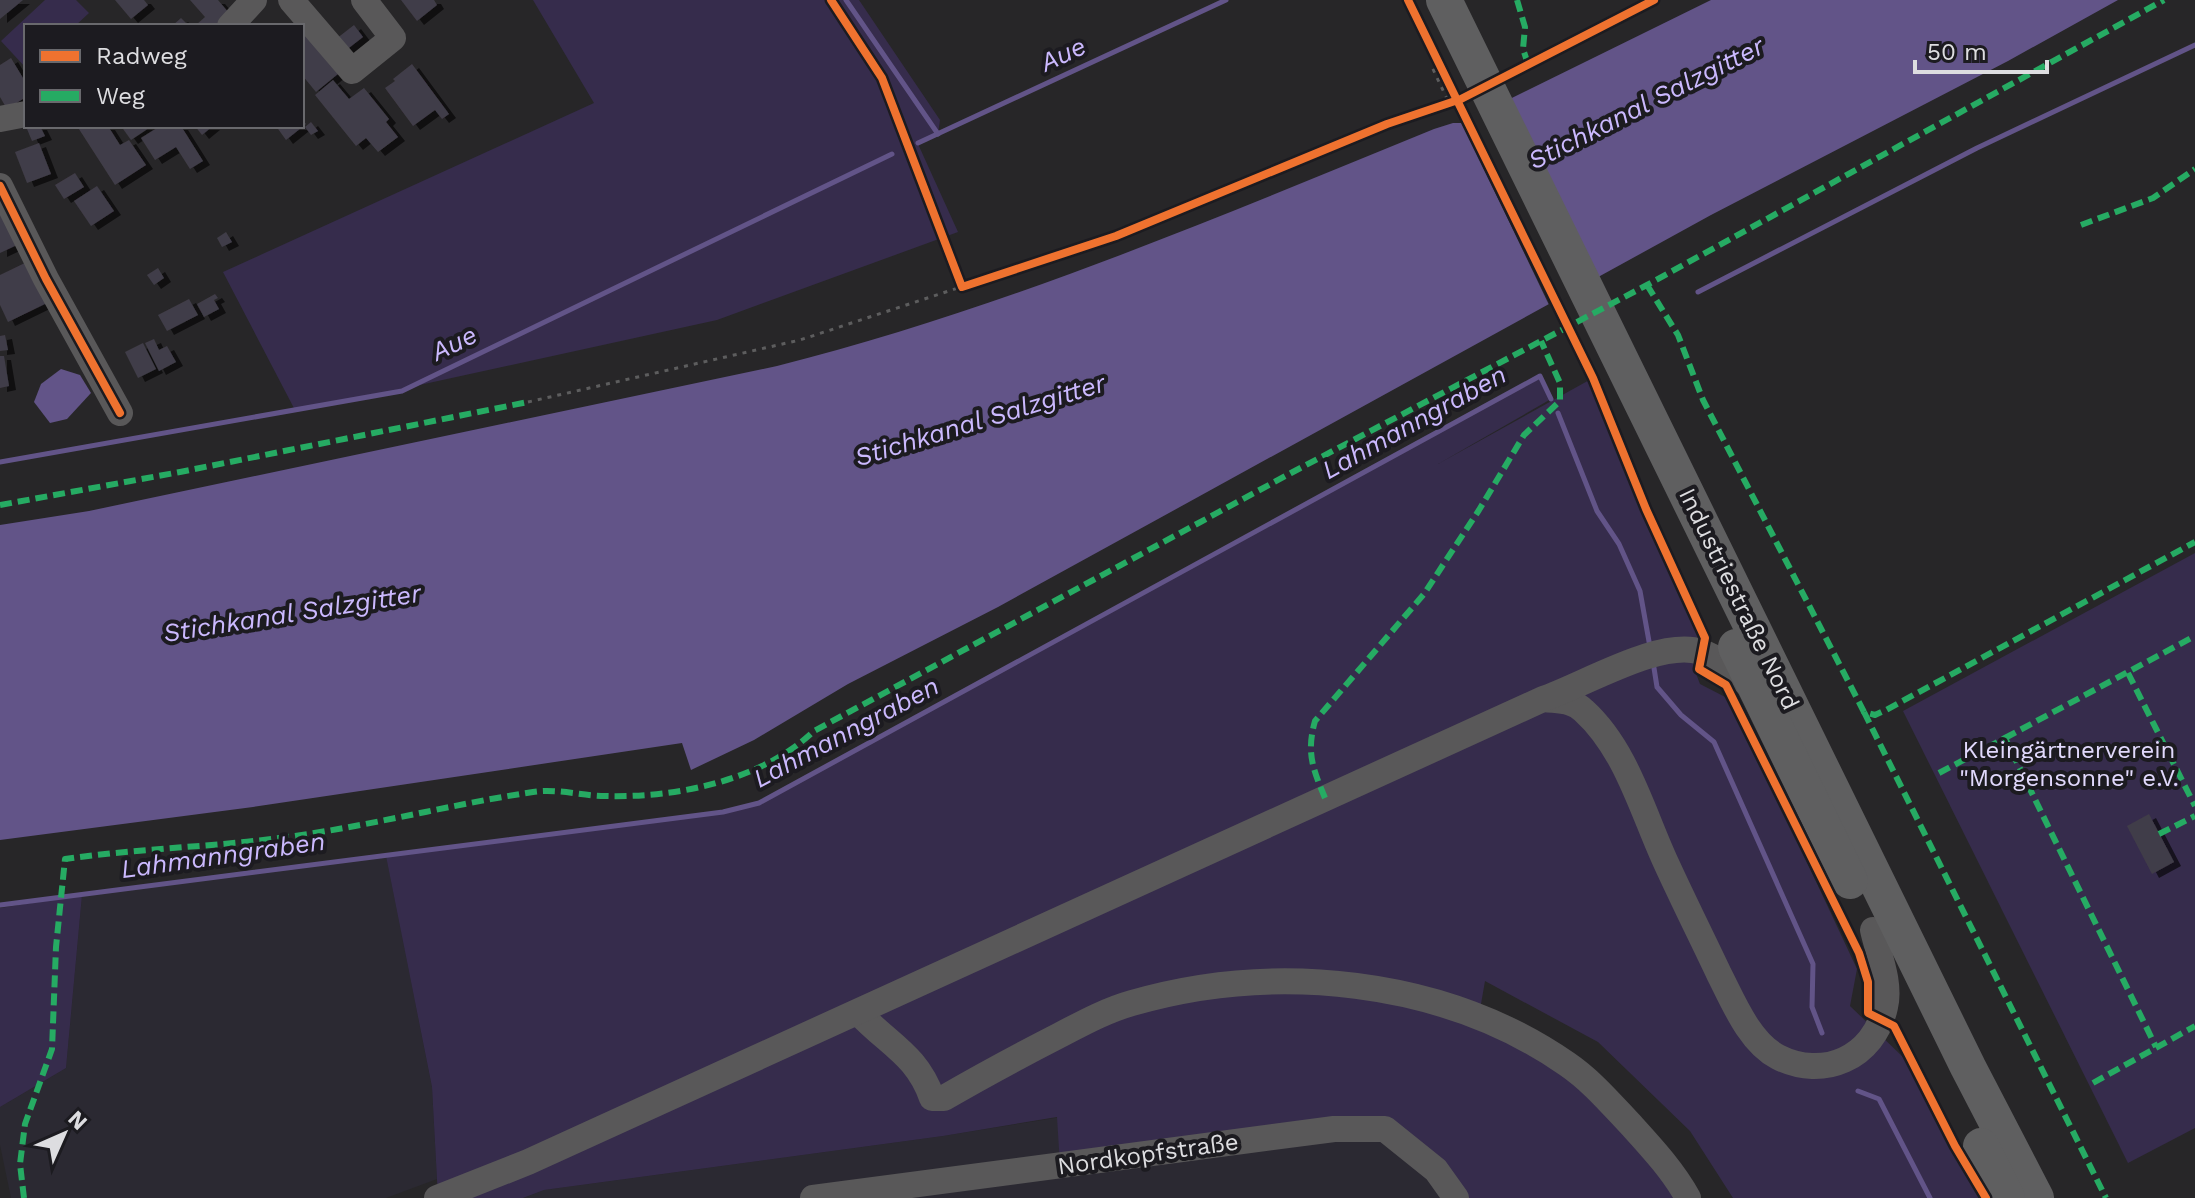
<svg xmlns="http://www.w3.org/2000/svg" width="2195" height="1198" viewBox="0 0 2195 1198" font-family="'Work Sans',sans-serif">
<defs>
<filter id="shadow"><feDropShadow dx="7" dy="4" stdDeviation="0" flood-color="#0009"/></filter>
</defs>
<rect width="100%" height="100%" fill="#272628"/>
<g fill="#2b2932">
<polygon points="386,855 432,1087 437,1179 386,1198 11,1198 0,1145 0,1107 66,1068 82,895"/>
<polygon points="1393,1064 1469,1198 523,1198 544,1190 943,1136"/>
</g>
<g fill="#362c4c">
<polygon points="45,0 76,0 89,13 75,26 26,26 26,68 1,41"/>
<polygon points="533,0 859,0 940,120 938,134 918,144 958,232 717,320 296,412 223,272 594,103"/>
<polygon points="1540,376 1551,399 1438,464 1593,378 1644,510 1701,632 1695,671 1700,684 1731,700 1857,969 1850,1006 1904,1058 1981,1198 1733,1198 1690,1131 1598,1042 1485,981 1477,1027 1560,1070 1647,1157 1674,1198 1456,1198 1385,1129 1060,1165 1057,1117 943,1136 544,1190 523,1198 438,1198 432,1087 386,856 723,812 759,803"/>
<polygon points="2195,553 2195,1128 2128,1163 1903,711"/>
<polygon points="82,895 66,1068 0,1107 0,908"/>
</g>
<g fill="#625488">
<path d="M1711 0H2118L2008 61 1711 215 998 607 848 684 754 740 691 770 682 743 253 807 0 840V525L89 511 777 366C1003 309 1219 217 1434 129L1453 123H1461Z"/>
<polygon points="61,369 80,375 91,393 67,419 50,423 34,402 41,384"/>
</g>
<polygon fill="#272628" points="1508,98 1598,281 1550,307 1460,119"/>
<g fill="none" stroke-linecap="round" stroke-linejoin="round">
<g stroke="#625488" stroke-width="5">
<polyline points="846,0 938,134"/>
<polyline points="918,143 1226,0"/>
<polyline points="1698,292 1977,148 2195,45"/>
<polyline points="1558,413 1597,511 1619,544 1640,591 1650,647"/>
<polyline points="0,462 402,391 892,154"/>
<polyline points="1654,668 1657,687 1681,715 1714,742 1813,964 1812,1007 1822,1033"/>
<polyline points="0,905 723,812 759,803 1540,376 1551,399"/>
<polyline points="1858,1091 1879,1099 1930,1198"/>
</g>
</g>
<g fill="#413d48" filter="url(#shadow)">
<polygon points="0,0 23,0 0,19"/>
<polygon points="115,0 144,0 148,5 131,19"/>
<polygon points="190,0 218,0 229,13 214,26 198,26 196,25 205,17"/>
<polygon points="401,0 434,0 437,5 417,21"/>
<polygon points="181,18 189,26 172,26"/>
<polygon points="354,25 363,37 345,51 336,39"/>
<polygon points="302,30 344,69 316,92 302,75"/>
<polygon points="11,58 26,83 26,97 7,109 0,97 0,65"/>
<polygon points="412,64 449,114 442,119 435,110 413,126 385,88 395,81 393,79"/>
<polygon points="333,80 349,99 364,88 389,119 386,122 398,137 378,152 366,138 356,146 315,95"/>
<polygon points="302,119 306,124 286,140 276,126 302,126"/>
<polygon points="311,122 318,131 311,135 305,127"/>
<polygon points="36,126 40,126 45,136 32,141 27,129"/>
<polygon points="77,126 108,126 120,145 129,140 146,165 115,185"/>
<polygon points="121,126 152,126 131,140"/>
<polygon points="160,126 181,126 203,161 190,169 176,147 155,160 141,138"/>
<polygon points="195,126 213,126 202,135"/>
<polygon points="39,143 51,174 27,183 15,152"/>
<polygon points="75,173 84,187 64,199 55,185"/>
<polygon points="97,186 114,211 91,226 74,201"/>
<polygon points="0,207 19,244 0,253"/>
<polygon points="226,232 232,242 222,247 217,238"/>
<polygon points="29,261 49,302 8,322 0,305 0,275"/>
<polygon points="158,268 164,278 154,285 147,275"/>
<polygon points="215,294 218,298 214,300 219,309 204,317 197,304"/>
<polygon points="189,299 198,315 167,331 158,315"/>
<polygon points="5,335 8,350 0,351 0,336"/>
<polygon points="154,339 159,350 167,346 176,362 159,371 145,343"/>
<polygon points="143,343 156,369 138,378 125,352"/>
<polygon points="0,356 4,356 9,386 0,388"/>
<polygon points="2149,814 2174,862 2152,874 2127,826"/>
</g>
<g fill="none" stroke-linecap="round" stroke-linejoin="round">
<g stroke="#5d5d5e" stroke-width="3" stroke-dasharray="4 6" stroke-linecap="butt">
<polyline points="1438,62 1432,67 1449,103"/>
<polyline points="1512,74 1654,0"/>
<polyline points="528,402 800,340 1116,236 1387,124 1462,99"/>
</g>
<g stroke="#595859" stroke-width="26">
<polyline points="291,0 352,71 393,38 364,0"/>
<polyline points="230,26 254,0"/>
<polyline points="0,119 26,114"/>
<polyline points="0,186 46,279 120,413"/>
<path d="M1545 699C1560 701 1573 700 1584 711 1627 750 1643 814 1667 865 1684 902 1702 938 1719 974 1733 1001 1749 1042 1778 1057 1823 1080 1874 1058 1885 1007 1891 983 1878 953 1873 930"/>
<path d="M859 1013C889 1045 917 1055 932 1098H944C982 1076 1021 1055 1060 1035 1083 1023 1107 1010 1132 1003 1274 962 1443 978 1567 1064 1592 1081 1612 1105 1632 1126 1652 1148 1674 1172 1688 1198"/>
<path d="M437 1198 528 1162 1543 699C1584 685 1661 638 1701 652 1720 658 1736 674 1751 687"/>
<polyline points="813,1198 1334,1129 1385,1129 1436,1170 1456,1198"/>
</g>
<g stroke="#5f5f60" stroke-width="36">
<polyline points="1444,0 1968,1067 2036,1198"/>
<polyline points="1736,647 1850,881"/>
<polyline points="1981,1146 2007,1198"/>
</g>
<g stroke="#26ab63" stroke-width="6" stroke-dasharray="12 6" stroke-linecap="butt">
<polyline points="1517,0 1525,27 1523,49 1528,64"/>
<polyline points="2081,225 2153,198 2195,169"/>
<polyline points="1647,285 1678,335 1703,400 1864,712 1875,715 1886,710 2195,542"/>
<polyline points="0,505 180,472 528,402"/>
<polyline points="2128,673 2195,806"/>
<polyline points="1864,712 2106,1198"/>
<polyline points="2005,738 2195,636"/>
<polyline points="1939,773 2005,738 2156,1047"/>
<path d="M1325 798C1313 769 1306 753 1315 721L1424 594 1479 510 1524 435 1560 401V383L1541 341"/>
<polyline points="2159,834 2195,816"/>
<polyline points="2093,1083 2195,1026"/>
<path d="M24 1198 20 1164 25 1124 52 1049 56 947 65 859C141 848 218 847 294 836 374 825 453 804 533 792 556 788 582 796 605 796 676 798 761 781 814 731L1291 473 1647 285 2164 0"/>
</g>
<defs>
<g id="cycleway">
<polyline points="831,0 882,78 962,287 1116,236 1387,124 1461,99 1654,0"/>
<polyline points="1408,0 1593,378 1646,509 1705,638 1699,669 1726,685 1859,953 1868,982 1868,1013 1894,1026 1955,1146 1986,1198"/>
<polyline points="0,186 46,279 120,413"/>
</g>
</defs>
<use href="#cycleway" stroke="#1c1b20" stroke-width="13"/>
<use href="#cycleway" stroke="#ef722f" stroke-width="8"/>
</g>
<g text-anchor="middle" stroke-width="8" stroke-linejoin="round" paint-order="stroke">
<g font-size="24" fill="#dddde0" stroke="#1c1b20">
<text transform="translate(1739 599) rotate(64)" y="8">Industriestraße Nord</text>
<text transform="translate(1148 1154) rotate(-8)" y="8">Nordkopfstraße</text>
</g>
<g font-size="24" fill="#e1d9fc" stroke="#1c1b20">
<text x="2069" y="758">Kleingärtnerverein<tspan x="2069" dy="28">"Morgensonne" e.V.</tspan></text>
</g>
<g font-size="26" font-style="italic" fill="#cbb9fe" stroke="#1c1b20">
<text transform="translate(1063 54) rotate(-25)" y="9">Aue</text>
<text transform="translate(1646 103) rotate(-27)" y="9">Stichkanal Salzgitter</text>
<text transform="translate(454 343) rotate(-26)" y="9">Aue</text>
<text transform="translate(980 420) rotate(-17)" y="9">Stichkanal Salzgitter</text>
<text transform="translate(1414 422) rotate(-29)" y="9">Lahmanngraben</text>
<text transform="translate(292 613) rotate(-9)" y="9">Stichkanal Salzgitter</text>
<text transform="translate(846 732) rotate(-28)" y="9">Lahmanngraben</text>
<text transform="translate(223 855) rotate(-8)" y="9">Lahmanngraben</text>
</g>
</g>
<rect x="24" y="24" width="280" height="104" fill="#1c1b20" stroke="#69696d" stroke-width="2"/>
<rect x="40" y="50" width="40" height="12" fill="#ef722f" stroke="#69696d" stroke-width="2"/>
<text x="96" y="64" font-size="24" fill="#dddde0">Radweg</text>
<rect x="40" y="90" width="40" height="12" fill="#26ab63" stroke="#69696d" stroke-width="2"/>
<text x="96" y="104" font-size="24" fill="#dddde0">Weg</text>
<g transform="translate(64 1134) rotate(45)" stroke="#1c1b20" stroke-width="6" paint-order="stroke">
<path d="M0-6L14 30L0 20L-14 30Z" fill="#dddde0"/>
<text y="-12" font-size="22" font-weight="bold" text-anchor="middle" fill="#dddde0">N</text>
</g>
<path d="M1915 60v12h132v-12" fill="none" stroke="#dddde0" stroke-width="4"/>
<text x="1927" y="60" font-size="24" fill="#dddde0" stroke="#1c1b20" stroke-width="6" paint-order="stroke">50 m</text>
</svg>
